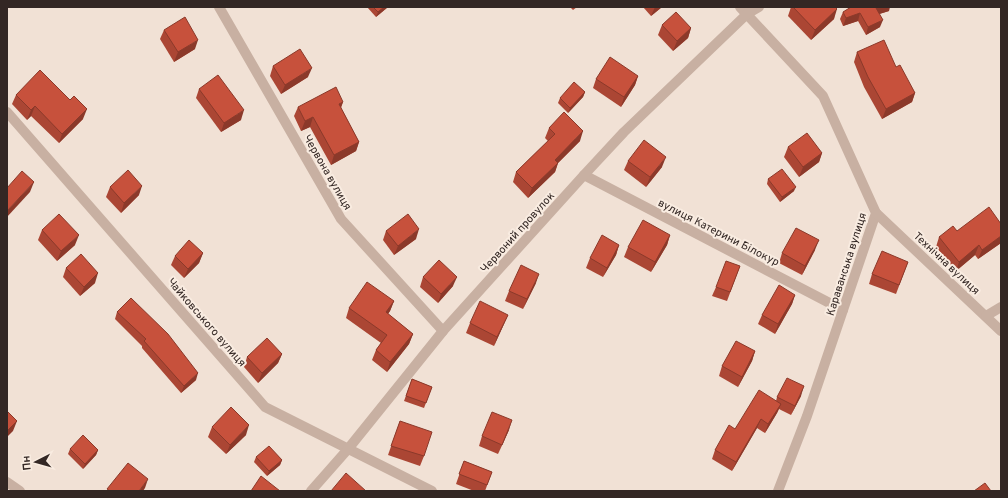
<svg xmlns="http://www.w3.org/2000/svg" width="1008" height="498" viewBox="0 0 1008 498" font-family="Overpass,sans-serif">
<rect width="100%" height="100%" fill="#f1e1d5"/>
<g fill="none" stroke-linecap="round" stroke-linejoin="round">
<g stroke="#c8b0a2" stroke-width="10">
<polyline points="219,7 341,219 443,331"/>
<polyline points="740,7 823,96 876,213 807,416 778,491"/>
<polyline points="7,112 265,407 432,491"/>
<polyline points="584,175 843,310"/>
<polyline points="876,213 1001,331"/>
<polyline points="986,316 1001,307"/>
<polyline points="7,482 20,491"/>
<polyline points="311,491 348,449 443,331 584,175 624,132 747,14 759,7"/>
</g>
</g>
<g fill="#ab4634">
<polygon points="367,7 388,7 376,17"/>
<polygon points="570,7 577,7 573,10"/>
<polygon points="643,7 662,7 651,16"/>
<polygon points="791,7 835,7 834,19 811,40 788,16"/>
<polygon points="889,11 879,14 880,27 866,35 858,21 843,26 840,19 843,12"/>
<polygon points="662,25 691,28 688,38 673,51 658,35"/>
<polygon points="164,30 195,49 174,62 160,39"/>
<polygon points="857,52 896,67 915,93 912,102 882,119 864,87 854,62"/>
<polygon points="273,66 308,77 281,94 270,76"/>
<polygon points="638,76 635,85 621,107 593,88 596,79"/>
<polygon points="199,89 241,120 221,132 196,98"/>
<polygon points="585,92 583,97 568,113 558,103 560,98"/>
<polygon points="16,95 83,119 59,143 31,116 27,120 12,104"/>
<polygon points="343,102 341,108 359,142 356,151 331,165 310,127 301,131 294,116 298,107"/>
<polygon points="549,128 580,141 558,163 555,172 528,198 513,182 516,172 548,141 545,138"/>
<polygon points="788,147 822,153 819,162 799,177 784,157"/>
<polygon points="628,161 662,167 646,187 624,170"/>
<polygon points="768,179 794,191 780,202 767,184"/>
<polygon points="110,187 139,195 121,213 106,197"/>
<polygon points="1001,224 1001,243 978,259 975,255 956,271 936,247 939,237 957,231"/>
<polygon points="42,230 75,245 57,261 38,240"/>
<polygon points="386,231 416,239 394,255 383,240"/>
<polygon points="670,235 667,245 651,272 624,257 628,247"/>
<polygon points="619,245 616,255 603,277 586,268 590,258"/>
<polygon points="815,250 802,275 779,263 782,253"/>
<polygon points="203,253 199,263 184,278 171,265 175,256"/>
<polygon points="908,262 896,294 869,284 872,274"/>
<polygon points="740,266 727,301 712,296 716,287"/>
<polygon points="66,268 95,283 80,296 63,277"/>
<polygon points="423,277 453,286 438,303 420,287"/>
<polygon points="536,283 523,309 505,301 509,291"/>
<polygon points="795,295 792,304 775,334 758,324 762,315"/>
<polygon points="394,301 390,311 388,314 413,334 409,344 387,372 372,360 376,350 381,343 346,318 349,308"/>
<polygon points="117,312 196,380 181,393 142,348 142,346 115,319"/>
<polygon points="508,315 504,324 494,346 466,333 470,323"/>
<polygon points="755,351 752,361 738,387 719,376 722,366"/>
<polygon points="282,354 278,363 258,383 244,367 247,357"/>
<polygon points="412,379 432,387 424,408 404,401"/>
<polygon points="801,396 791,415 779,409 777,413 765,433 757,428 732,471 712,459 715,450 735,429 776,401 777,397"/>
<polygon points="400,421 424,456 420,466 388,455"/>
<polygon points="212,427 246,435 226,454 208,437"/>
<polygon points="509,430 498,454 479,446 482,436"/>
<polygon points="70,449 98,450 96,455 83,469 68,454"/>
<polygon points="256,457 282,460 280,465 267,476 254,462"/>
<polygon points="464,461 492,472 485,491 474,491 456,484"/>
</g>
<g fill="#8b392a">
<polygon points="384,7 388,7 376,17 378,12"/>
<polygon points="655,7 662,7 651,16"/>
<polygon points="879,7 890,7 889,11 873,16 876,8"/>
<polygon points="837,9 834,19 811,40 815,30"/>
<polygon points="860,13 858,21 843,26 846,18"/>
<polygon points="883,20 880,27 866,35 868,27"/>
<polygon points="691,28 688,38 673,51 677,41"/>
<polygon points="198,40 195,49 174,62 178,52"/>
<polygon points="312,68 308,77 281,94 285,85"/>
<polygon points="638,76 635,85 621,107 624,97"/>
<polygon points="585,92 583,97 568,113 570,108"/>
<polygon points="915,93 912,102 882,119 886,109"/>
<polygon points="343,102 339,111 339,104"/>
<polygon points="35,106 31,116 27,120 31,110"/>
<polygon points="87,109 83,119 59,143 62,134"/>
<polygon points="244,110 241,120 221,132 224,123"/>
<polygon points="313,117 310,127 301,131 305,121"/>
<polygon points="583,131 580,141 558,163 555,172 528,198 532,188 555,160"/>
<polygon points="359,142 356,151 331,165 334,155"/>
<polygon points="822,153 819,162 799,177 803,167"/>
<polygon points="666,157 662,167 646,187 650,177"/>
<polygon points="34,182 30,192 7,217 7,211"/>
<polygon points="142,186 139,195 121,213 124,203"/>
<polygon points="796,187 794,191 780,202 782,197"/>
<polygon points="419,229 416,239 394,255 398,246"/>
<polygon points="79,235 75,245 57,261 61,251"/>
<polygon points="670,235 667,245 651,272 655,262"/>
<polygon points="1001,236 1001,243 978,259 982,250"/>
<polygon points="819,240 815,250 802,275 805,266"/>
<polygon points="619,245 616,255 603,277 607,268"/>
<polygon points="979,245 975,255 956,271 959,262"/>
<polygon points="203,253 199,263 184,278 188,269"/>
<polygon points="98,273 95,283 80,296 84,287"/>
<polygon points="539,274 536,283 523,309 527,299"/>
<polygon points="457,277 453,286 438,303 441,294"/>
<polygon points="795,295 792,304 775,334 778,324"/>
<polygon points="394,301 390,311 382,322 386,312"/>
<polygon points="508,315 504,324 494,346 497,337"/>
<polygon points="413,334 409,344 387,372 390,362"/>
<polygon points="755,351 752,361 738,387 742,377"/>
<polygon points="282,354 278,363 258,383 262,373"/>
<polygon points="198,373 196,380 181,393 184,386"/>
<polygon points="804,386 801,396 791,415 795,406"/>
<polygon points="781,404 777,413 765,433 768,424"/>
<polygon points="761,419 757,428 732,471 736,462"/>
<polygon points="512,420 509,430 498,454 502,445"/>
<polygon points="17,421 13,431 7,437 7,431"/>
<polygon points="249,425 246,435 226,454 230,445"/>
<polygon points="98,450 96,455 83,469 85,464"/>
<polygon points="282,460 280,465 267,476 269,471"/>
<polygon points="148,479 145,488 143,491 139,491"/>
</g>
<g fill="#c7513c" stroke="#8b392a">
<polygon points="373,7 384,7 378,12"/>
<polygon points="793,7 835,7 837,9 815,30"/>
<polygon points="851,7 879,7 876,8 883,20 868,27 860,13 846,18 843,12"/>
<polygon points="676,12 691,28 677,41 662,25"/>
<polygon points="185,17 198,40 178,52 164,30"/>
<polygon points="884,40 896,67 900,65 915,93 886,109 868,77 857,52"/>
<polygon points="300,49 312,68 285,85 273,66"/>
<polygon points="610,57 638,76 624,97 596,79"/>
<polygon points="40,70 70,100 74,96 87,109 62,134 35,106 31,110 16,95"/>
<polygon points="218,75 244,110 224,123 199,89"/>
<polygon points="574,82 585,92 570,108 560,98"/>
<polygon points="336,87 343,102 339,104 359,142 334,155 313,117 305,121 298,107"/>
<polygon points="564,112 583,131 555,160 558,163 532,188 516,172 555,134 549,128"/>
<polygon points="807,133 822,153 803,167 788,147"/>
<polygon points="644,140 666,157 650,177 628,161"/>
<polygon points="782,169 796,187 782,197 768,179"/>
<polygon points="128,170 142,186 124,203 110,187"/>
<polygon points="22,171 34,182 7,211 7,188"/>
<polygon points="989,207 1001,224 1001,236 982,250 979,245 959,262 939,237 953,226 957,231"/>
<polygon points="59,214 79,235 61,251 42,230"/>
<polygon points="408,214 419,229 398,246 386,231"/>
<polygon points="643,220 670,235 655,262 628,247"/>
<polygon points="796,228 819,240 805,266 782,253"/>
<polygon points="602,235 619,245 607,268 590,258"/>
<polygon points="189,240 203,253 188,269 175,256"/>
<polygon points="882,251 908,262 899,285 872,274"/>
<polygon points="81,254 98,273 84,287 66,268"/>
<polygon points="439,260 457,277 441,294 423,277"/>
<polygon points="726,261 740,266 730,292 716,287"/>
<polygon points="521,265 539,274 527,299 509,291"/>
<polygon points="367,282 394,301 386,312 413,334 390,362 376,350 387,335 349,308"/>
<polygon points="779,285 795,295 778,324 762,315"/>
<polygon points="131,298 168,334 198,373 184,386 144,341 146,339 117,312"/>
<polygon points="480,301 508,315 497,337 470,323"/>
<polygon points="267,338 282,354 262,373 247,357"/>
<polygon points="736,341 755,351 742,377 722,366"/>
<polygon points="787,378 804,386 795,406 777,397"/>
<polygon points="412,379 432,387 426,403 406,396"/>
<polygon points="759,390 781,404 768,424 761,419 736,462 715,450 729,425 735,429"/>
<polygon points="231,407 249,425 230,445 212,427"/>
<polygon points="7,411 17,421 7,431"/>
<polygon points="492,412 512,420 502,445 482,436"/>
<polygon points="400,421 432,432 424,456 391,446"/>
<polygon points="83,435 98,450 85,464 70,449"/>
<polygon points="269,446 282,460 269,471 256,457"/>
<polygon points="464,461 492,472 487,485 459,474"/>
<polygon points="128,463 148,479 139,491 110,491 107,489"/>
<polygon points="346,473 366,491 331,491"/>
<polygon points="261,476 280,491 251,491"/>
<polygon points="985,483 991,491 974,491"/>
</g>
<g text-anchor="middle" stroke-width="4" stroke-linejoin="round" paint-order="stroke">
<g font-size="11" fill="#332724" stroke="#f9ece1">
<text transform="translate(328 172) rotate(60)" y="4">Червона вулиця</text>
<text transform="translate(517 232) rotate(-48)" y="4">Червоний провулок</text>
<text transform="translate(719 232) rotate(27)" y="4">вулиця Катерини Білокур</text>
<text transform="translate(947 263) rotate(43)" y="4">Технічна вулиця</text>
<text transform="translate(846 264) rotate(-72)" y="4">Караванська вулиця</text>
<text transform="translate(207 322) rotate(49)" y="4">Чайковського вулиця</text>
</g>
</g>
<rect width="1008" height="498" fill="none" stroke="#332724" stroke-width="16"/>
<g transform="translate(36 462) rotate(264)" stroke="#f9ece1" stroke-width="3" paint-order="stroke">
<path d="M0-3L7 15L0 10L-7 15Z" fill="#332724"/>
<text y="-6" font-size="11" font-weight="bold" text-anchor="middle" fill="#332724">Пн</text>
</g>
</svg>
